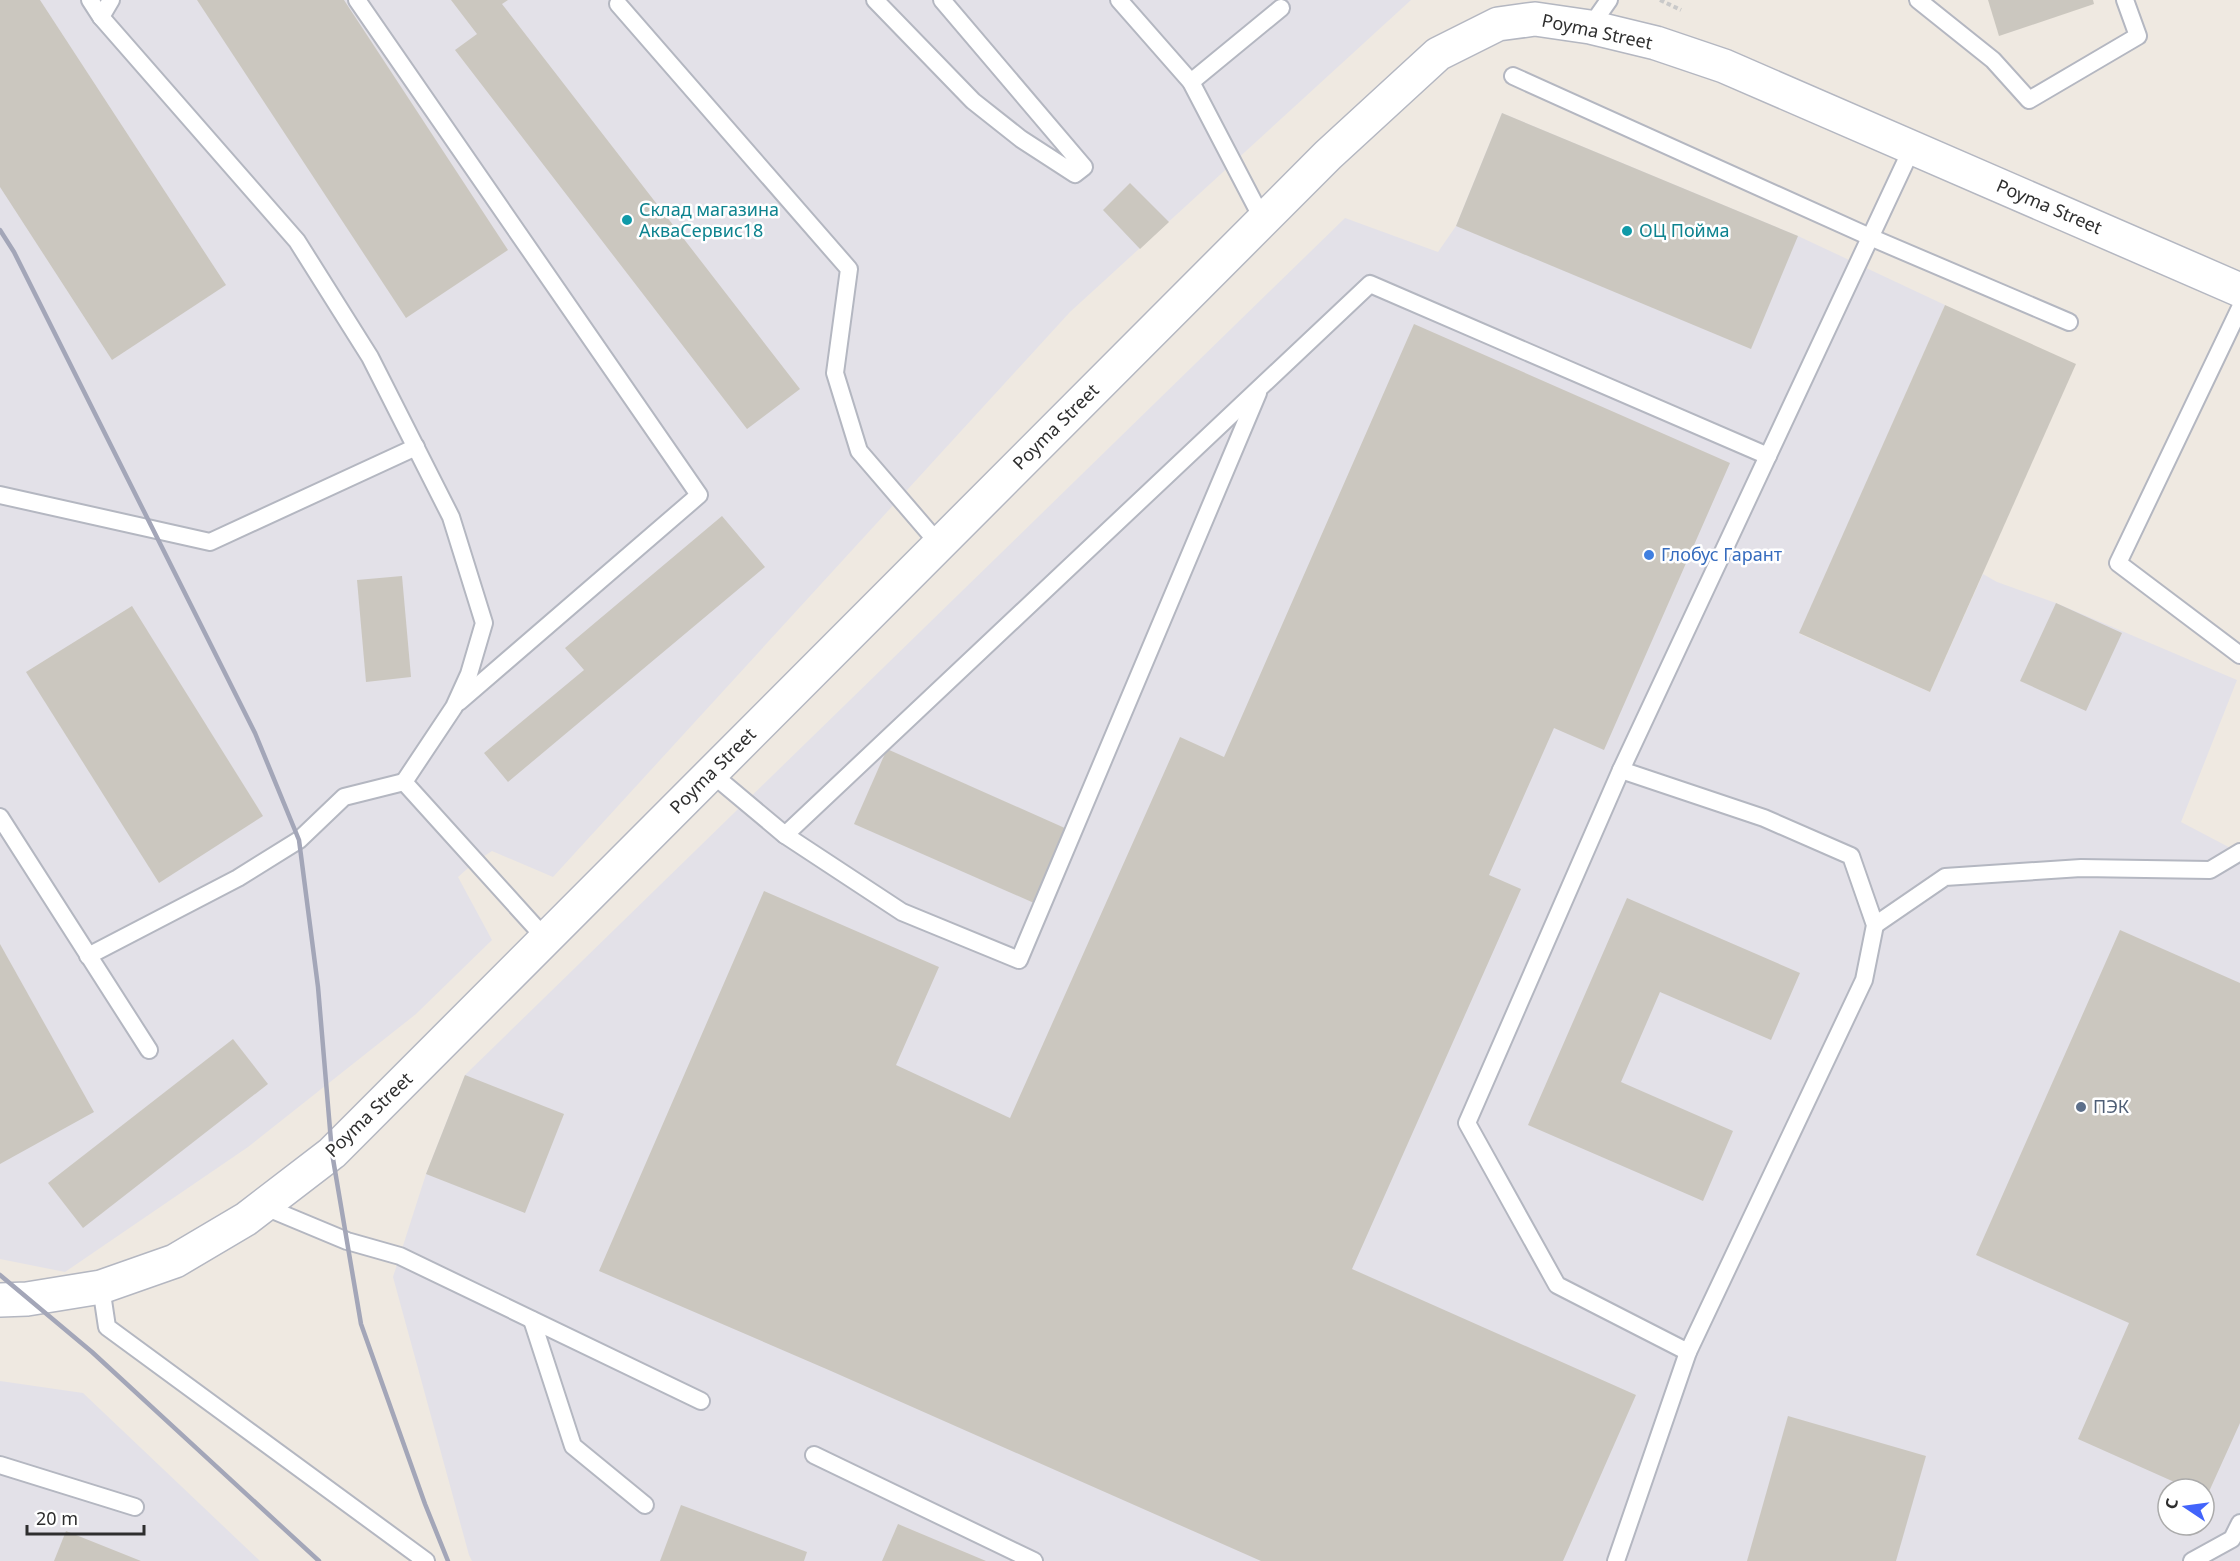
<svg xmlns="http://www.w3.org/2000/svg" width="2240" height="1561" viewBox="0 0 2240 1561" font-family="'Noto Sans',sans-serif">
<rect width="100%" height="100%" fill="#efe9e1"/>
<g fill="#e3e1e8" fill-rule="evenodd">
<polygon points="0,0 1411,0 1070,312 553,877 492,851 475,862 458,877 492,940 416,1014 248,1147 65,1272 0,1259"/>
<path d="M1502 113 1798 236 1945 305 1800 634 1930 692 1983 574 1997 582 2056 603 2237 680 2181 822 2240 853V1561H472L469 1555 393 1277 426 1174 465 1075 1345 218 1438 252 1456 226ZM2168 1489H2204V1525H2168Z"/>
<polygon points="0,1381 83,1393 260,1561 0,1561"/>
</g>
<g fill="#cbc7bf">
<polygon points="0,0 40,0 226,285 112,360 0,187"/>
<polygon points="197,0 344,0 508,250 406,318"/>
<polygon points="451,0 508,0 502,4 800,389 747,429 455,50 477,34"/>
<polygon points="1988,0 2093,0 2094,4 1999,36"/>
<polygon points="1502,113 1798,236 1751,349 1456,226"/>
<polygon points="1130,183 1169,222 1140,249 1103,210"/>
<polygon points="1945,305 2076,364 1930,692 1799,633"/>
<polygon points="1414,324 1730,463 1604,750 1554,728 1489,875 1521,889 1352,1269 1636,1395 1563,1561 1261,1561 831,1371 599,1271 764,891 939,967 896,1065 1010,1118 1180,737 1224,757"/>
<polygon points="722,516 765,567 508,782 484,753 584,670 565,648"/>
<polygon points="402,576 411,677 366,682 357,580"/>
<polygon points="2056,603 2122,633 2086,711 2020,681"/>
<polygon points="132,606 263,816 159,883 26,672"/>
<polygon points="887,749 1067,829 1034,903 854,824"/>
<polygon points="1627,898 1800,973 1771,1040 1660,992 1621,1082 1733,1131 1703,1201 1528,1125"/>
<polygon points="2120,930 2240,983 2240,1423 2207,1496 2204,1495 2204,1489 2190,1489 2078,1439 2129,1323 1976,1255"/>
<polygon points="0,944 94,1112 0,1164"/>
<polygon points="233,1039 268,1084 83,1228 48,1183"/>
<polygon points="465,1075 564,1114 525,1213 426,1174"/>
<polygon points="1788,1416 1926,1456 1896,1561 1747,1561"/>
<polygon points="681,1505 807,1552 804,1561 660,1561"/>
<polygon points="898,1524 986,1561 882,1561"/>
<polygon points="66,1531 141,1561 54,1561"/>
</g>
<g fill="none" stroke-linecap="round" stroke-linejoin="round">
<defs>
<g id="service">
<polyline points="90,0 101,17 297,241 370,357 451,517 484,623 469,674 454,707 404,782 546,939"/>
<polyline points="357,0 699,495 459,702"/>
<polyline points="875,0 973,101 1021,139 1075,174 1084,167 942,0"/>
<polyline points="1119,0 1191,82 1263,220"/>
<polyline points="1918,0 1993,60 2029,100 2138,36 2125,0"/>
<polyline points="618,4 849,269 835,373 859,451 939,544"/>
<polyline points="101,17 111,0"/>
<polyline points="1590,27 1609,0"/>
<polyline points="1513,76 1870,237 2069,322"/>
<polyline points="1191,82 1281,8"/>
<polyline points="2240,308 2118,563 2240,655"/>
<polyline points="0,495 210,542 416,447"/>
<polyline points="711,773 785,835 1370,284 1768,456"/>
<polyline points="0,817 149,1050"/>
<polyline points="785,835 902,912 1019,960 1258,393"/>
<polyline points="1875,925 1945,877 2081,868 2210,870 2240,852"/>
<polyline points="88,956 238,878 299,840 344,797 404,782"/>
<polyline points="263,1206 347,1241 400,1256 701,1401"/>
<polyline points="101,1287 107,1327 426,1561"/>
<polyline points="532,1320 573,1446 645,1505"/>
<polyline points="1688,1352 1557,1285 1467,1123 1621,770 1912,148"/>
<polyline points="814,1455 1034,1561"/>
<polyline points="0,1465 135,1507"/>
<polyline points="1616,1561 1688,1352 1864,980 1875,925 1851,856 1764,818 1621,770"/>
<polyline points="2192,1561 2232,1539 2240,1523"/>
</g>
<polyline id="tertiary" points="0,1300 27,1299 101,1287 175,1261 246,1219 332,1153 1328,155 1438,54 1498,24 1535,19 1590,27 1656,43 1724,66 2240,290"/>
</defs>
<use href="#service" stroke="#b4b7c1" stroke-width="20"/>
<use href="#tertiary" stroke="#b4b7c1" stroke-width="36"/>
<polyline stroke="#c9c9c9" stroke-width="4" stroke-dasharray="4.5 3" stroke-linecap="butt" points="1660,0 1681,10"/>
<use href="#service" stroke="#fff" stroke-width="16"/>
<use href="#tertiary" stroke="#fff" stroke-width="33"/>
<g stroke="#a3a6b8" stroke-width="4.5">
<polyline points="0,230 14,252 255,733 299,840 318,987 332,1153 361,1324 425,1504 448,1561"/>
<polyline points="0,1275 92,1352 319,1561"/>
</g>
</g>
<g fill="#0f9aa8" stroke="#fff" stroke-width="2">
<circle cx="627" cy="220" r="6"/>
<circle cx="1627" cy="231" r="6"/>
</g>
<circle fill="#3f7fe0" stroke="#fff" stroke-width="2" cx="1649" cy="555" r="6"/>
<circle fill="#5c6f8a" stroke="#fff" stroke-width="2" cx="2081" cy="1107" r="6"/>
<g text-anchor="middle" stroke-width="5" stroke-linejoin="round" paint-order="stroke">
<g font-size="18" fill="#2e2e2e" stroke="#fff">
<text transform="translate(1597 32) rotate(12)" y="6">Poyma Street</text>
<text transform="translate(2049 207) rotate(23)" y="6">Poyma Street</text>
<text transform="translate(1056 427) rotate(-45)" y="6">Poyma Street</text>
<text transform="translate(713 771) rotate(-45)" y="6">Poyma Street</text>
<text transform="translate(369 1115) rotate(-44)" y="6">Poyma Street</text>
</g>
<g font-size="18" fill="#0d838f" stroke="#fff" text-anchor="start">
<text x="639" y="216">Склад магазина<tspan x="639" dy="21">АкваСервис18</tspan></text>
<text x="1639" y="237">ОЦ Пойма</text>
</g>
<g font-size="18" fill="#366cbe" stroke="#fff" text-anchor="start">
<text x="1661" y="561">Глобус Гарант</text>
</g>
<g font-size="18" fill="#4e5e75" stroke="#fff" text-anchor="start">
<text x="2093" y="1113">ПЭК</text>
</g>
</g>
<g transform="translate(2186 1507) rotate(283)"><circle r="28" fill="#ffffff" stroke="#ababab" stroke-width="1.5"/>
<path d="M0-4.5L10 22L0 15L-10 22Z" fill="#4264fb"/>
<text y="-9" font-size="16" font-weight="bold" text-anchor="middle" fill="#2e2e2e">С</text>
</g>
<path d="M27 1525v9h117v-9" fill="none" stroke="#2e2e2e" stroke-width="3"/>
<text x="36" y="1525" font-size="18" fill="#2e2e2e" stroke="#ffffff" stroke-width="4.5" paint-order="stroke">20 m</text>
</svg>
